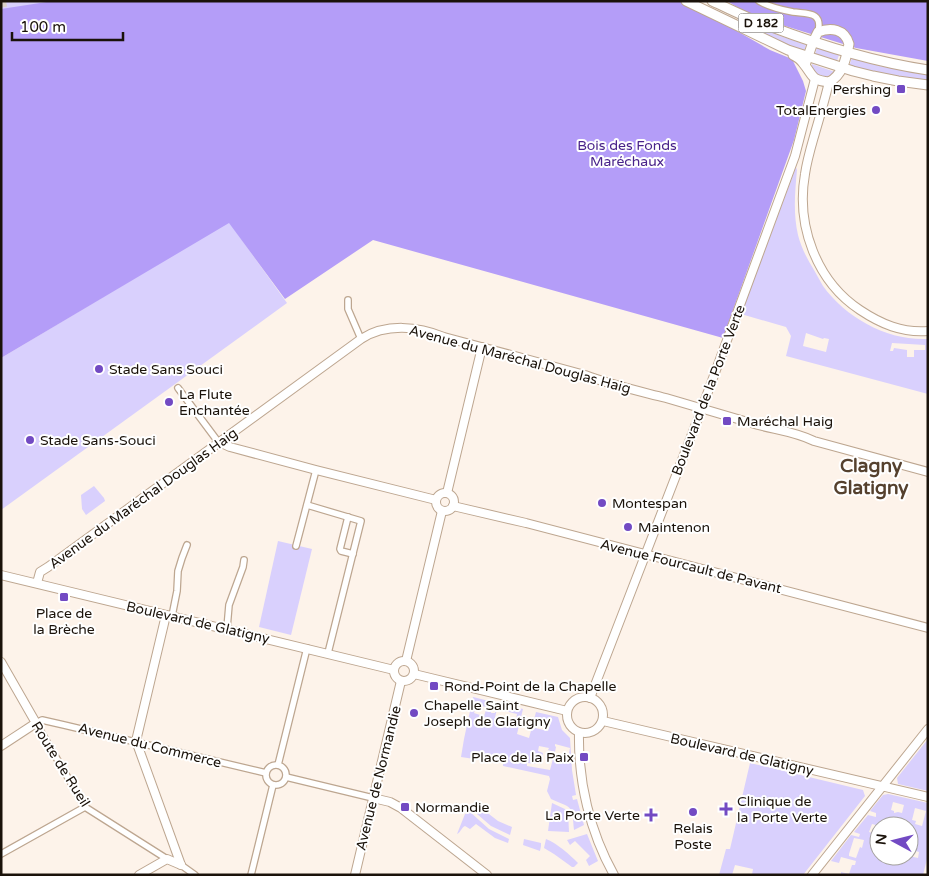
<svg xmlns="http://www.w3.org/2000/svg" width="929" height="876" viewBox="0 0 929 876" font-family="'Varela Round',sans-serif">
<rect width="100%" height="100%" fill="#fdf3ea"/>
<g fill="#d9d0fd" fill-rule="evenodd">
<polygon points="1,1 84,1 1,14"/>
<polygon points="752,24 778,35 806,45 804,51 777,40 751,27"/>
<polygon points="817,48 839,55 837,61 815,54"/>
<polygon points="852,57 880,66 928,75 928,82 870,72 849,67"/>
<path d="M812 64 835 72C827 79 819 77 812 69Z"/>
<path d="M796 167 797 170C795 192 793 213 798 235 801 247 807 259 814 270 817 275 820 281 823 286 846 318 888 341 928 339V394L786 356 791 336 786 327 741 314ZM806 333 823 339 824 338 829 339 826 352 803 346ZM892 343 925 345V350H914V357H907V350L894 348 893 351H890Z"/>
<polygon points="229,222 287,303 1,510 1,358"/>
<polygon points="94,486 104,498 105,501 86,515 82,509 81,495"/>
<polygon points="278,541 312,549 291,635 259,627"/>
<path d="M473 697 493 702 491 713H495L497 703 523 709 517 734 529 738 536 712 558 717 562 730 570 738 572 770 576 795 572 796 573 800 577 799 584 825 574 830C572 805 574 809 551 799L547 791 550 779 549 776 503 766V763L484 760 485 754H483L481 760 461 757 464 739ZM476 705 487 707 483 719 479 718 480 715 474 713ZM497 709 517 714 515 724 502 722 501 724 494 722ZM537 718 551 721 548 731 535 728ZM555 744 570 748 568 758 554 755 550 770 527 766V763L541 764 543 753 538 751 539 746 549 748 548 750 555 752 556 747 555 746Z"/>
<polygon points="928,739 928,791 898,784 897,778"/>
<polygon points="750,763 863,790 865,796 803,875 752,875 753,869 735,865 732,875 719,875 726,849 730,849"/>
<path d="M888 794 928 803V855L923 875H841V872L849 874 852 865H855L856 861 841 857 839 863 831 861 851 835 859 837 860 834 854 832 868 815 876 817V813L870 811 883 795ZM893 802 904 805 902 813 898 812 894 813V811L891 810ZM915 808 926 811 922 826 915 824 916 821 912 820ZM872 824 880 826H909V849L919 852 918 858 909 856 906 857 879 856V835L869 832ZM854 838 864 840 862 848 860 847 856 858 849 856V854Z"/>
<polygon points="552,803 567,810 568,812 569,832 548,831"/>
<polygon points="476,810 485,811 498,821 512,827 510,835 491,826 477,814 475,811"/>
<path d="M470 812 489 829 509 839 508 843 495 838 476 824 470 829 465 826C461 828 461 832 457 834L465 814Z"/>
<polygon points="587,834 598,861 589,866 586,860 590,856 575,841 570,845 567,840"/>
<polygon points="524,839 541,843 541,846 540,851 523,845"/>
<path d="M546 839C558 844 569 854 578 863L574 867H572L554 854 544 848Z"/>
</g>
<g fill="#b49df8">
<polygon points="53,1 683,1 707,14 770,50 792,59 803,81 806,91 794,140 723,338 373,240 285,299 229,223 1,358 1,9"/>
<polygon points="727,1 928,1 928,61 856,48 750,15"/>
</g>
<g fill="none" stroke-linecap="round" stroke-linejoin="round">
<polyline stroke="#dbd1c8" stroke-width="11" stroke-dasharray="11 5.5" stroke-linecap="butt" points="1,2 6,1"/>
<defs>
<g id="minor">
<path d="M759 1C769 7 782 10 793 12 807 14 823 11 818 32"/>
<polyline points="348,300 348,309 361,339"/>
<polyline points="178,388 216,439 219,442"/>
<polyline points="307,505 361,521 328,653"/>
<polyline points="348,517 340,549 341,551 353,554"/>
<polyline points="296,546 316,470"/>
<polyline points="172,616 177,591 178,571 182,558 187,545"/>
<polyline points="227,628 229,605 243,567 244,560"/>
<circle cx="276" cy="775" r="10"/>
<polyline points="278,765 307,648"/>
<polyline points="286,777 373,798"/>
<polyline points="1,854 85,807"/>
<polyline points="167,859 85,807 36,723 42,720 64,725 266,773"/>
<polyline points="181,865 195,875"/>
<polyline points="251,875 273,785"/>
</g>
<g id="tertiary">
<path d="M829 82C825 99 820 116 815 133 811 147 807 160 805 174 796 225 816 281 860 310 881 324 902 333 928 331"/>
<polyline points="219,442 230,447 316,470 436,500"/>
<circle cx="445" cy="502" r="9"/>
<polyline points="447,493 482,347"/>
<polyline points="453,506 526,523 928,628"/>
<polyline points="1,575 394,670"/>
<path d="M37 583 40 572 48 567 361 339C386 323 418 326 444 337L585 375C611 385 639 391 666 398 697 407 728 416 758 425 777 430 796 432 814 441L928 472"/>
<polyline points="166,615 136,741 181,865"/>
<circle cx="404" cy="671" r="10"/>
<polyline points="406,661 442,511"/>
<polyline points="1,662 36,723 1,746"/>
<polyline points="414,674 567,711"/>
<circle cx="585" cy="715" r="18"/>
<polyline points="590,698 699,416 795,156 815,79"/>
<polyline points="603,721 928,797"/>
<path d="M579 733C578 782 590 832 614 875"/>
<polyline points="373,798 390,802 401,808 487,875"/>
<polyline points="139,875 167,859 181,865"/>
<polyline points="355,875 401,681"/>
<polyline points="812,875 928,729"/>
</g>
<g id="primary">
<polyline points="686,1 788,50 853,71 873,76 898,81 928,85"/>
<path d="M712 1C732 10 751 20 772 27 822 46 875 62 928 70"/>
<path d="M793 55C797 57 801 60 803 63 814 76 810 80 829 82 843 75 846 58 849 44 845 29 831 27 818 32L813 42 805 65"/>
</g>
</defs>
<use href="#minor" stroke="#bda690" stroke-width="8"/>
<use href="#tertiary" stroke="#bda690" stroke-width="10"/>
<use href="#primary" stroke="#bda690" stroke-width="11"/>
<use href="#minor" stroke="#fff" stroke-width="5.5"/>
<use href="#tertiary" stroke="#fff" stroke-width="8"/>
<use href="#primary" stroke="#fff" stroke-width="9"/>
</g>
<g fill="#724ac3" stroke="#fff" stroke-width="2">
<rect x="896" y="84" width="10" height="10" rx="2.5"/>
<circle cx="876" cy="110" r="5"/>
<circle cx="99" cy="369" r="5"/>
<circle cx="169" cy="402" r="5"/>
<rect x="722" y="416" width="10" height="10" rx="2.5"/>
<circle cx="30" cy="440" r="5"/>
<circle cx="602" cy="503" r="5"/>
<circle cx="628" cy="527" r="5"/>
<rect x="59" y="592" width="10" height="10" rx="2.5"/>
<rect x="429" y="681" width="10" height="10" rx="2.5"/>
<circle cx="414" cy="713" r="5"/>
<rect x="579" y="752" width="10" height="10" rx="2.5"/>
<rect x="400" y="802" width="10" height="10" rx="2.5"/>
<path d="M723.5 801.5h5v5h5v5h-5v5h-5v-5h-5v-5h5z"/>
<circle cx="693" cy="812" r="5"/>
<path d="M648.5 807.5h5v5h5v5h-5v5h-5v-5h-5v-5h5z"/>
</g>
<g text-anchor="middle" stroke-width="4" stroke-linejoin="round" paint-order="stroke">
<rect fill="#fff" stroke="#5f5954" stroke-width="1" x="738.5" y="13.5" width="45" height="19" rx="4"/>
<g font-size="12" font-weight="bold" fill="#1a120a">
<text x="761" y="27">D 182</text>
</g>
<g font-size="14" fill="#1a120a" stroke="#fff" text-anchor="start">
<text x="891" y="94" text-anchor="end">Pershing</text>
<text x="866" y="115" text-anchor="end">TotalEnergies</text>
<text x="109" y="374">Stade Sans Souci</text>
<text x="179" y="399">La Flute<tspan x="179" dy="16">Enchantée</tspan></text>
<text x="737" y="426">Maréchal Haig</text>
<text x="40" y="445">Stade Sans-Souci</text>
<text x="612" y="508">Montespan</text>
<text x="638" y="532">Maintenon</text>
<text x="64" y="618" text-anchor="middle">Place de<tspan x="64" dy="16">la Brèche</tspan></text>
<text x="444" y="691">Rond-Point de la Chapelle</text>
<text x="424" y="710">Chapelle Saint<tspan x="424" dy="16">Joseph de Glatigny</tspan></text>
<text x="574" y="762" text-anchor="end">Place de la Paix</text>
<text x="737" y="806">Clinique de<tspan x="737" dy="16">la Porte Verte</tspan></text>
<text x="415" y="812">Normandie</text>
<text x="640" y="820" text-anchor="end">La Porte Verte</text>
<text x="693" y="833" text-anchor="middle">Relais<tspan x="693" dy="16">Poste</tspan></text>
</g>
<g font-size="14" fill="#49238a" stroke="#fff">
<text x="627" y="150">Bois des Fonds<tspan x="627" dy="16">Maréchaux</tspan></text>
</g>
<g font-size="14" fill="#1a120a" stroke="#fff">
<text transform="translate(520 359) rotate(15)" y="5">Avenue du Maréchal Douglas Haig</text>
<text transform="translate(708 390) rotate(-69)" y="5">Boulevard de la Porte Verte</text>
<text transform="translate(143 498) rotate(-36)" y="5">Avenue du Maréchal Douglas Haig</text>
<text transform="translate(691 566) rotate(14)" y="5">Avenue Fourcault de Pavant</text>
<text transform="translate(198 622) rotate(13)" y="5">Boulevard de Glatigny</text>
<text transform="translate(150 745) rotate(14)" y="5">Avenue du Commerce</text>
<text transform="translate(742 754) rotate(13)" y="5">Boulevard de Glatigny</text>
<text transform="translate(61 764) rotate(58)" y="5">Route de Rueil</text>
<text transform="translate(378 778) rotate(-76)" y="5">Avenue de Normandie</text>
</g>
<g font-size="19" font-weight="bold" fill="#55412e" stroke="#fff">
<text x="871" y="472">Clagny<tspan x="871" dy="22">Glatigny</tspan></text>
</g>
</g>
<rect width="929" height="876" fill="none" stroke="#1a120a" stroke-width="5"/>
<g transform="translate(894 841) rotate(277)"><circle r="24" fill="#ffffff" stroke="#a3a09d"/>
<path d="M0-4L9 19L0 12L-9 19Z" fill="#724ac3"/>
<text y="-8" font-size="14" font-weight="bold" text-anchor="middle" fill="#1a120a">N</text>
</g>
<path d="M12 32v8h111v-8" fill="none" stroke="#1a120a" stroke-width="2.5"/>
<text x="20" y="32" font-size="15" fill="#1a120a" stroke="#ffffff" stroke-width="4" paint-order="stroke">100 m</text>
</svg>
